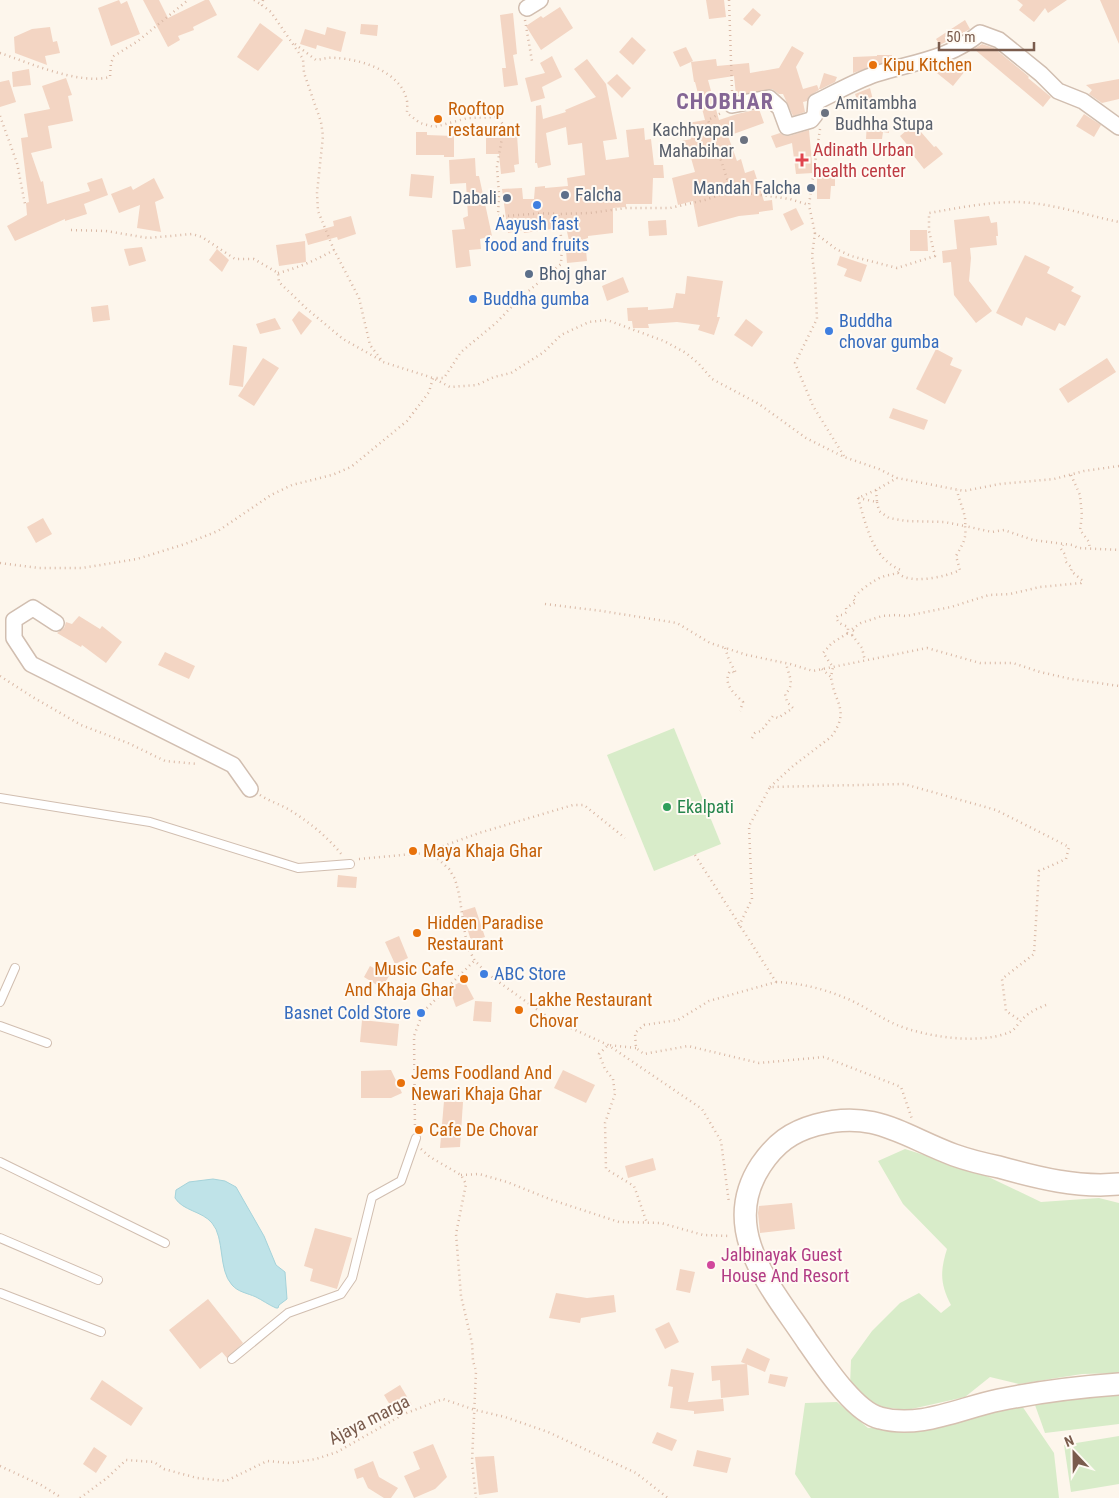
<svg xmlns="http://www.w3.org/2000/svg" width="1119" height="1498" viewBox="0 0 1119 1498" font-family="'Roboto Condensed',sans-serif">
<rect width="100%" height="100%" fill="#fdf6ec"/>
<g fill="#d8ecc9">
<polygon points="674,728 721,844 654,871 607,755"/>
<path d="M905 1149 978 1172 1041 1202 1099 1198 1119 1203V1373L1082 1374 1019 1384 990 1377 965 1397 907 1410 873 1406 850 1386 851 1360 872 1331 900 1303 919 1293 941 1313 951 1305C940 1284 940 1271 947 1249L903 1204 878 1161Z"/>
<polygon points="1119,1390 1119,1424 1045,1433 1035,1405 1082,1394"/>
<polygon points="837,1402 868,1428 930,1429 1020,1403 1054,1453 1059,1498 811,1498 795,1474 805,1403"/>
<polygon points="1119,1436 1119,1484 1071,1492 1064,1445"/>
</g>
<path fill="#bfe3e8" stroke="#a5d3da" d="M213 1179 225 1181 236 1187 264 1236 276 1265 285 1272 287 1299 279 1305 278 1308H276C269 1305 262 1300 256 1297 247 1293 238 1292 232 1285 218 1270 225 1238 212 1223 202 1211 183 1211 175 1198L176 1190 189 1182Z"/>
<g fill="#f3d5c3">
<polygon points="119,0 121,4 127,1 140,34 111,46 98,8"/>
<polygon points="143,0 159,0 168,18 205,0 209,0 217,15 193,27 194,30 178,36 180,40 168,47"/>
<polygon points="706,0 724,0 726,17 709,19"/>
<polygon points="1017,0 1067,0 1048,13 1045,8 1034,22 1019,10 1023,5"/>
<polygon points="1100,0 1119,0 1119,44"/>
<polygon points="560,7 573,28 541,50 526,26 541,16 543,18"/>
<polygon points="753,8 761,15 752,26 743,19"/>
<polygon points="513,13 517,54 513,55 518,85 504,87 502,68 506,68 500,15"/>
<polygon points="965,20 970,29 940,45 936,39"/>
<polygon points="260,23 283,40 258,71 237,57"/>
<polygon points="361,24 378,25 377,36 360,34"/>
<polygon points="50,27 53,42 57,41 60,53 45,56 47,65 15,53 14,37 32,29"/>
<polygon points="327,27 346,32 341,52 317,45 316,49 300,44 305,29 325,35"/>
<polygon points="632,37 646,50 633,65 619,52"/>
<polygon points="982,44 994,48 1027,75 1029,77 1028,78 1051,97 1043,107 974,49"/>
<polygon points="792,46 804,53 796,67 803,89 817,85 819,90 809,96 807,101 803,102 805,112 793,116 783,94 779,94 772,89 736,95 734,76 708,80 719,120 737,114 759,109 764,123 728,136 737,161 741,159 745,173 754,170 764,201 772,200 773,210 759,212 759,214 739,216 698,227 693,201 678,205 672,178 695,172 689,151 685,152 682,141 691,139 688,123 705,120 695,82 694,82 691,62 716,59 717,66 749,63 750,73 779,68"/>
<polygon points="686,47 693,61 680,67 673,52"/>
<polygon points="877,55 892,55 892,60 853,73 853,57 877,56"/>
<polygon points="552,56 562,77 542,87 545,98 531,102 525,78 545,73 540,63"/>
<polygon points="587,59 606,84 617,139 603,141 606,160 629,157 626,130 644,128 645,140 651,139 654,165 663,165 664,178 653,178 652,204 626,204 626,207 613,208 613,233 588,236 588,238 585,239 587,261 567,263 566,250 571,250 566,227 524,233 523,230 508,233 502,189 522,188 523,199 534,199 535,187 545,186 545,188 568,186 567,178 585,175 582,143 568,145 566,127 546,133 551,165 538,168 537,163 535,163 536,106 541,105 543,119 566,112 565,110 596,97 574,69"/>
<polygon points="951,61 965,71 953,86 932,69"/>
<polygon points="29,69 31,85 13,87 12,72"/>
<polygon points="824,73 837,77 835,82 821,89 819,89"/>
<polygon points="617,74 631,88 622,98 607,83"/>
<polygon points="66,78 72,95 68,96 73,121 48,126 52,148 31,153 41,182 43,181 47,204 90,191 87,183 102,178 108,195 84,204 87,214 65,221 65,219 15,241 7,226 27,215 26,203 29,202 21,138 28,137 24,114 50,109 42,86"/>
<polygon points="1119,79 1119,99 1102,103 1089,94 1092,90 1086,85"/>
<polygon points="9,80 16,102 0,107 0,82"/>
<polygon points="870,88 874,104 861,110 855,94"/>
<polygon points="1084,114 1101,125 1094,137 1076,126"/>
<polygon points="867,120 889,120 889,133 883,132 882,139 866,139"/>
<polygon points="914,124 934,147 936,146 943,154 924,169 913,155 915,154 900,136"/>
<polygon points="809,130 813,173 796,174 792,143 776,148 771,136 780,133 785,136 789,136"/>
<polygon points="416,132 427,132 427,135 454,136 454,157 444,157 444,155 416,155"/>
<polygon points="517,135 519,164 514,165 515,172 501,174 499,154 486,154 486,138 505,138 505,136"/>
<polygon points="475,158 476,176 479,176 492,236 480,239 481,249 469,250 471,266 456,268 452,230 465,229 463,218 468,216 466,183 450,184 449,160"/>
<polygon points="817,171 835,172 835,186 831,186 830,199 817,199"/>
<polygon points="411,174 434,176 432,198 409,196"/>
<polygon points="154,178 164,198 155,202 161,232 137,228 140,205 119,213 111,194 131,186 133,190"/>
<polygon points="796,208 804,224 791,231 783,214"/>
<polygon points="351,216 356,234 338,240 337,237 308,245 305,234 334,226 333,221"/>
<polygon points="989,216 991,223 997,222 998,236 996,236 997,245 970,248 971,258 969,281 992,311 976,323 954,295 951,262 943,263 942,251 957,249 954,220"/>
<polygon points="666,220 667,235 649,236 648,221"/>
<polygon points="910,230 927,230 928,251 910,251"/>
<polygon points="305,241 306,262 279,266 276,245"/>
<polygon points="142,247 146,261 129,266 124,249"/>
<polygon points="217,249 229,260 222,272 209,260"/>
<polygon points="1025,255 1050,267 1047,273 1074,287 1071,291 1081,296 1065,326 1059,323 1055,331 1026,317 1022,326 996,313"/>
<polygon points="840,256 867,265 861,282 844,276 847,269 837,265"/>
<polygon points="687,276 723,281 717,317 720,317 714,335 698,330 700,325 677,322 648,324 649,328 633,328 632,321 628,321 627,308 648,307 648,310 673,308 676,293 685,294"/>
<polygon points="623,277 629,292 607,301 602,286"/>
<polygon points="108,305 110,320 93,322 91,307"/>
<polygon points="299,311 312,321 301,335 292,320"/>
<polygon points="275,318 281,329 260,334 256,324"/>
<polygon points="746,319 763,332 752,347 734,335"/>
<polygon points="233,345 247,347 243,387 229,385"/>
<polygon points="936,349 953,358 950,365 962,370 945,404 916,389"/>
<polygon points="263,358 279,368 254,406 238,396"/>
<polygon points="1107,358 1116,372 1068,403 1059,389"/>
<polygon points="893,408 928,420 924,430 889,418"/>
<polygon points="43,518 52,534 36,543 27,527"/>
<polygon points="79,616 100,629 102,626 122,642 106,663 82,645 81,647 57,633 64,628 66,622 72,624"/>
<polygon points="165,652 195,666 189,679 158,665"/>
<polygon points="338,875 357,877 356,888 337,887"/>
<polygon points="475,907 485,937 471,941 462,911"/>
<polygon points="399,936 408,958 395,964 385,942"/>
<polygon points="370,966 389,976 382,988 364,977"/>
<polygon points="464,980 474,999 456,1007 449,988"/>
<polygon points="475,1001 492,1002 491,1022 473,1021"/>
<polygon points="362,1020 399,1024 397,1046 360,1042"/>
<polygon points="391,1070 402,1093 391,1098 361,1098 361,1071"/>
<polygon points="563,1070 595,1085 586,1103 554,1088"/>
<polygon points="444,1101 463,1102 460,1147 440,1148"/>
<polygon points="653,1158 656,1170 628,1178 625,1166"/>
<polygon points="792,1203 795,1229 760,1233 758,1213 759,1206"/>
<polygon points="315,1228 352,1238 337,1289 310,1281 313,1269 304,1266"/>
<polygon points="680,1269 695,1272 690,1293 676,1290"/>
<polygon points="556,1293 587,1298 614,1295 616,1312 581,1318 580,1323 549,1318"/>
<polygon points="208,1299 243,1343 227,1358 222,1352 200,1369 169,1330"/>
<polygon points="669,1322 679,1342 665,1349 655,1329"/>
<polygon points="747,1348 770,1359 765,1372 741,1362"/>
<polygon points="747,1364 749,1395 721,1398 720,1380 712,1381 711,1366"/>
<polygon points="671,1369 694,1373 688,1402 723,1399 724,1411 694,1414 694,1411 670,1408 673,1387 668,1386"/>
<polygon points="770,1374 788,1377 785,1387 768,1383"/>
<polygon points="102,1380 143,1408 131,1426 90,1399"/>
<polygon points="400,1385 412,1405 396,1415 384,1395"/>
<polygon points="657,1432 677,1440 672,1451 652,1443"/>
<polygon points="433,1444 447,1477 435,1489 414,1498 404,1476 420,1469 413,1452"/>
<polygon points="94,1447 107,1456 96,1473 83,1464"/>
<polygon points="697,1450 731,1458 727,1473 693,1466"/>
<polygon points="494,1456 498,1492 479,1495 475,1457"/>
<polygon points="373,1461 379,1477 398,1488 391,1498 384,1498 368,1488 363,1477 357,1479 354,1469"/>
</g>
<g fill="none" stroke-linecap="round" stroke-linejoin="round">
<defs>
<g id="lane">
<polyline points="0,798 150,822 298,868 350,864"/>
<polyline points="0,1002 15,968"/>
<polyline points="0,1026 47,1043"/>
<polyline points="0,1162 165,1243"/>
<polyline points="0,1238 98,1280"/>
<polyline points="0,1293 101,1332"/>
<polyline points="232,1359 288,1313 341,1294 352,1278 372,1197 401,1181 416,1138"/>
</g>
<g id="street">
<polyline points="527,8 540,0"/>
<path d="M732 105 769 98 780 108 787 127 811 120 815 115 816 102C835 93 855 81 876 74 914 62 949 59 980 33L999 40 1041 74 1058 91 1083 101 1119 127"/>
<polyline points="56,623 33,608 14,620 14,638 31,664 233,765 250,789"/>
</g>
<path id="secondary" d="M1119 1184C1078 1188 1038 1178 999 1167 984 1164 968 1160 954 1155 903 1136 874 1109 816 1125 791 1132 776 1143 761 1165 718 1230 772 1288 807 1341 822 1362 854 1412 880 1418 920 1429 960 1408 999 1400 1038 1392 1078 1387 1119 1384"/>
</defs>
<use href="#lane" stroke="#d1beb0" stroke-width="10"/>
<use href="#street" stroke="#d1beb0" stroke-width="18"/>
<use href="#secondary" stroke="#d6c0b0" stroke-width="24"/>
<g stroke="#d9b8a5" stroke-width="2.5" stroke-dasharray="1 4" stroke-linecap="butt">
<polyline points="254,0 262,5"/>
<polyline points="263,0 262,5 271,12 303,59 304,73 321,122 323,136 317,193 318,211 334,250 359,298 370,345 383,362 433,378 450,387 477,385 494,377 511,373 544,352 561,335 589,322 607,320 664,341 686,353 699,364 712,379 759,404 806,438 844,457 879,469 897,478 964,491 1000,484 1054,479 1084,471 1119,466"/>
<polyline points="729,0 732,91"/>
<polyline points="525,20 532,61"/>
<path d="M295 44 316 60C323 59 329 57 336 58 360 59 398 71 406 97 408 102 407 108 407 113L420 123 434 127 468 118 498 117 504 126 497 167 499 194 498 216C518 216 539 212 558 214"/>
<path d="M0 53C30 63 78 85 110 77L111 63 114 56 138 41 188 0"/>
<polyline points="0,116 17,163 25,204"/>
<path d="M820 129 809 205 815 233 836 249 851 256 897 268 935 256 929 231V213C958 208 987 202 1017 202 1052 203 1085 215 1119 222"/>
<polyline points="731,191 790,199 809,205"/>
<polyline points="71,230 106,231 148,238 192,234 202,237 235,259 254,259 278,273 279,282 307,309 343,339 382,361"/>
<polyline points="815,233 812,256 815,277 817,319 795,363 813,406 844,456"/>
<path d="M278 273C298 268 316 260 334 250"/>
<polyline points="1071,475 1080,495 1082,516 1080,530 1089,542 1090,549"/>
<polyline points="876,490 858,498 877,502 876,490 897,478"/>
<path d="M858 498C866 524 872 559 901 570"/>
<path d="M877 502 879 511 889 518 906 521 944 522 965 526C967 515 959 502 957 490"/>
<polyline points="0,563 39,568 82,568 137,559 185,544 218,531 271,495 292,485 332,475 351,467 407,421 429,392 433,378 444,378 461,352 496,323 519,299 561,264 562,244 558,214 590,213 626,208 670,208 705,200 731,191 708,120 721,113"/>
<path d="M898 573C909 585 946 577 960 570L956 556C962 545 967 539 965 526L992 532 1004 530 1033 540 1072 545 1078 548 1119 550"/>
<polyline points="545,604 602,611 677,623 710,643 747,655 790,664 813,671 927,648 980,663 1013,663 1040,672 1071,679 1119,686"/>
<polyline points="852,629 861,623 882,616 896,615 906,616 951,607 989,595 1010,594 1040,587 1081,583 1083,581 1071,571 1072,568 1065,561 1066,556 1061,549 1063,545"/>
<polyline points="847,633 852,635 854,631 851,629"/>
<polyline points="852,635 862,648 865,661"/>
<path d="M725 648 729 660 736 673 730 671C722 684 735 694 743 702L740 711"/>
<path d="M822 669 831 677 833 667 823 653 832 643 848 633V627L839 623 836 618 838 615H842L847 612 846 608 856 602 853 599C856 593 875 579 882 577 889 574 896 575 901 570"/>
<polyline points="0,676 31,696 81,725 128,743 165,761 198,764"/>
<path d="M752 738 755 733 761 731 773 716 778 718 793 708 787 702 785 694C796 685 788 674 786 663"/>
<path d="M770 787 793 766 831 737C851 710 834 703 831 677"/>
<path d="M260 795C269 801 279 804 288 809 308 821 328 837 342 855"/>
<polyline points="424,853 479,833 573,805 584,805 625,838"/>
<polyline points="695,855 776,982 709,1001 678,1020 644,1025 635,1033 636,1048 644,1054 688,1046 759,1063 824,1057 901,1087 912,1119"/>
<polyline points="359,859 424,853 438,859 449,869 455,879 459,894 467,946 475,961 489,975 549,1018 608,1045 702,1109 721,1141 729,1203"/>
<polyline points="739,926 752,899 749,826 770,787 904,784 996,810 1069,847 1066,859 1039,871 1034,954 1002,979 1006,1011 1021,1021"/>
<path d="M776 982C799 983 821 988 843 997 862 1004 878 1017 897 1025 926 1037 980 1045 1010 1032 1016 1029 1020 1020 1026 1016 1031 1011 1039 1008 1046 1005"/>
<polyline points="636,1048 608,1045 599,1054 605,1069 613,1079 615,1094 605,1123 606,1169 634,1186 647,1223"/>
<polyline points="415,1130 414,1036 423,1012 474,961"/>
<polyline points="421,1149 430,1157 461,1175 466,1184 456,1234 461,1296 472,1343 473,1361 476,1371 472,1462 476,1498"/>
<polyline points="461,1175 479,1174 507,1182 552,1200 619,1222 661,1223 703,1235 730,1236"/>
<polyline points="0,1466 41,1485 62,1498"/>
<polyline points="80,1498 107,1478 126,1460 154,1462 164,1469 197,1478 226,1481 267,1461 290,1463 316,1459 337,1452 404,1414 443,1399 475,1410 505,1417 548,1432 636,1473 668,1498"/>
</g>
<use href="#lane" stroke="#fff" stroke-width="8"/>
<use href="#street" stroke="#fff" stroke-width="15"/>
<use href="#secondary" stroke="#fff" stroke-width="21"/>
</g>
<g fill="#e8710a" stroke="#fffaf3" stroke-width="2">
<circle cx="873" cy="65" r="5"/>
<circle cx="438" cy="119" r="5"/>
<circle cx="413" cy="851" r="5"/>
<circle cx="417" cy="933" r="5"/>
<circle cx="464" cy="979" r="5"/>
<circle cx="519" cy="1010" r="5"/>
<circle cx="401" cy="1083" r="5"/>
<circle cx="419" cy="1130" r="5"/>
</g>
<g fill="#6b7280" stroke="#fffaf3" stroke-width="2">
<circle cx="825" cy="113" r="5"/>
<circle cx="744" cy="140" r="5"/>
</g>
<path fill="#e0444e" stroke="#fffaf3" stroke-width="2" d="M799.5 152.5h5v5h5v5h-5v5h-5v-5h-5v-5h5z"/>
<g fill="#5c6f8a" stroke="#fffaf3" stroke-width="2">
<circle cx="811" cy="188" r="5"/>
<circle cx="565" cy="195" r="5"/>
<circle cx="507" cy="198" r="5"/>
<circle cx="529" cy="274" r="5"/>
</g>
<g fill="#3f7fe0" stroke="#fffaf3" stroke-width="2">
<circle cx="537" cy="205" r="5"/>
<circle cx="473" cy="299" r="5"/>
<circle cx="829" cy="331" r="5"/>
<circle cx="484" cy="974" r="5"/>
<circle cx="421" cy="1013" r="5"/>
</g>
<circle fill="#2e9e5b" stroke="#fffaf3" stroke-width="2" cx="667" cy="807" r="5"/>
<circle fill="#d1479c" stroke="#fffaf3" stroke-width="2" cx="711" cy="1265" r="5"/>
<g text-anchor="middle" stroke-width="4" stroke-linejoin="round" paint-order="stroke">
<g font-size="18" fill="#c56008" stroke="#fffaf3" text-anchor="start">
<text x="883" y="71">Kipu Kitchen</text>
<text x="448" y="115">Rooftop<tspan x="448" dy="21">restaurant</tspan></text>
<text x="423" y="857">Maya Khaja Ghar</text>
<text x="427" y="929">Hidden Paradise<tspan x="427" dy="21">Restaurant</tspan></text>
<text x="454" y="975" text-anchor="end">Music Cafe<tspan x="454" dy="21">And Khaja Ghar</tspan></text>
<text x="529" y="1006">Lakhe Restaurant<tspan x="529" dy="21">Chovar</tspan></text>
<text x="411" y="1079">Jems Foodland And<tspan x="411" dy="21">Newari Khaja Ghar</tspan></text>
<text x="429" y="1136">Cafe De Chovar</text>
</g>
<g font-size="18" fill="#5b616d" stroke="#fffaf3" text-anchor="start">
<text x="835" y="109">Amitambha<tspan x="835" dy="21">Budhha Stupa</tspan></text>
<text x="734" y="136" text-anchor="end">Kachhyapal<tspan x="734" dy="21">Mahabihar</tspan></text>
</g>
<g font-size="18" fill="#be3a42" stroke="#fffaf3" text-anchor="start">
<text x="813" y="156">Adinath Urban<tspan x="813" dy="21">health center</tspan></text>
</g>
<g font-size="18" fill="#4e5e75" stroke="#fffaf3" text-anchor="end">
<text x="801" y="194">Mandah Falcha</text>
<text x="575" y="201" text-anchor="start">Falcha</text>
<text x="497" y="204">Dabali</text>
<text x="539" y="280" text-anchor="start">Bhoj ghar</text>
</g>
<g font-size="18" fill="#366cbe" stroke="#fffaf3" text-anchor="start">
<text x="537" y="230" text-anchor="middle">Aayush fast<tspan x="537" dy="21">food and fruits</tspan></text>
<text x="483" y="305">Buddha gumba</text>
<text x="839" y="327">Buddha<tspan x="839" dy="21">chovar gumba</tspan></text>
<text x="494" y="980">ABC Store</text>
<text x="411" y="1019" text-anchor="end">Basnet Cold Store</text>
</g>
<g font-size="18" fill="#27864d" stroke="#fffaf3" text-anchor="start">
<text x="677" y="813">Ekalpati</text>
</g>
<g font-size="18" fill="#b23c85" stroke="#fffaf3" text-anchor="start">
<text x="721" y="1261">Jalbinayak Guest<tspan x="721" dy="21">House And Resort</tspan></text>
</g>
<g font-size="18" fill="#7a5c4d" stroke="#fffaf3">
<text transform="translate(369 1420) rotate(-27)" y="6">Ajaya marga</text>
</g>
<g font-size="22" font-weight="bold" letter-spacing="1" fill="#846695" stroke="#fffaf3">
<text x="725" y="109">CHOBHAR</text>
</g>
</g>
<g transform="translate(1074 1453) rotate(338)" stroke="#fffaf3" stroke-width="4" paint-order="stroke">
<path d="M0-4L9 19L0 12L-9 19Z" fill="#7a5c4d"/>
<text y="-8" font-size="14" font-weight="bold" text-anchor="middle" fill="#7a5c4d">N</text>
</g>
<path d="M939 42v8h95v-8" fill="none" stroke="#7a5c4d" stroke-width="2.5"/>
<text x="946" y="42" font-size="15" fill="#7a5c4d" stroke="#fffaf3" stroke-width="4" paint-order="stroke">50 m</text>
</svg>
